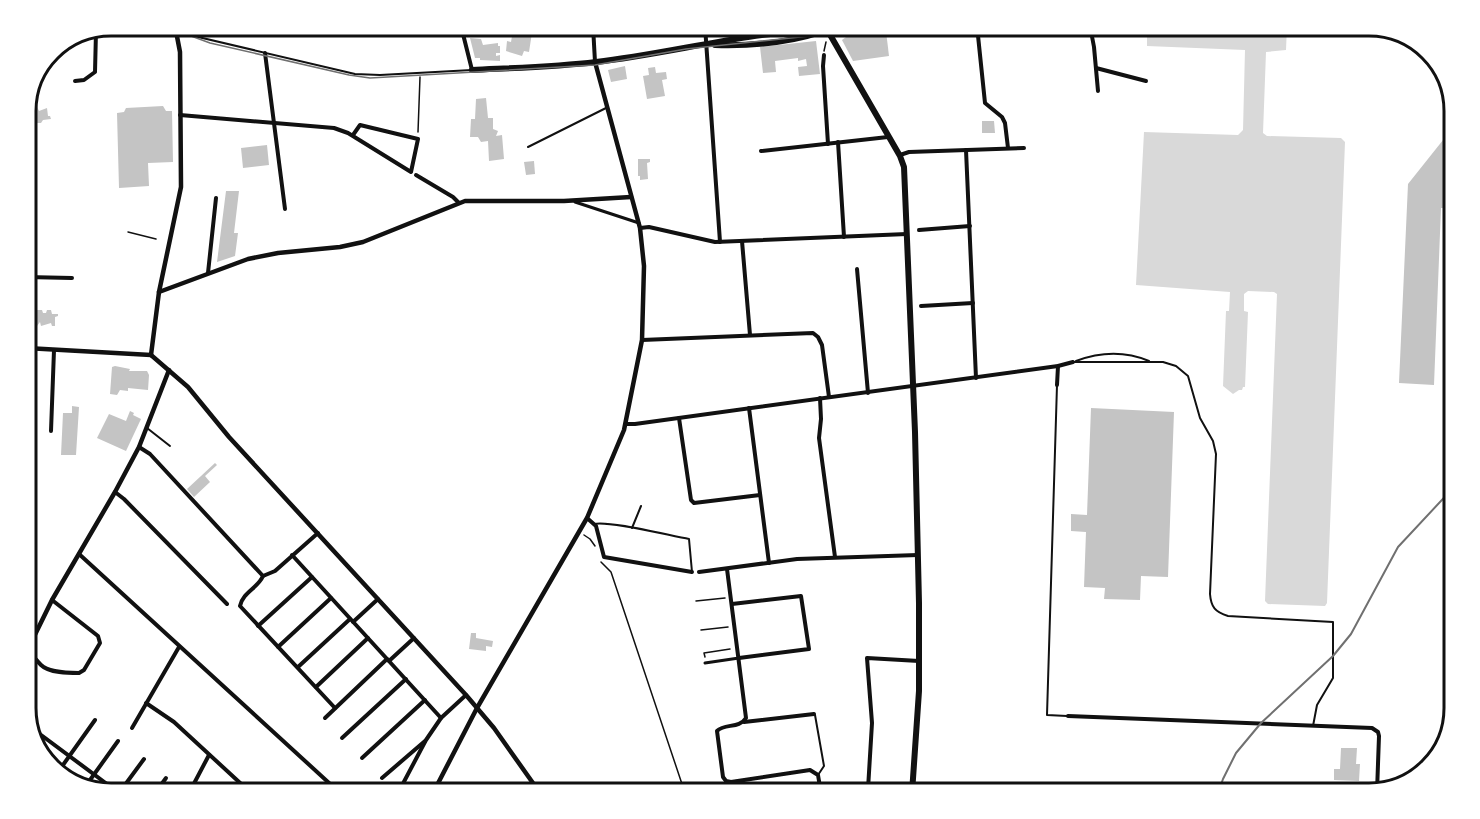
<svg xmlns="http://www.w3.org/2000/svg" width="1480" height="819" viewBox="0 0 1480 819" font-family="Lora,serif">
<rect width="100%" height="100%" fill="#fff"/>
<polygon fill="#d9d9d9" points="1147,26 1287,26 1286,50 1266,52 1263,133 1267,136 1341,138 1345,142 1327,603 1325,606 1268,604 1265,601 1277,294 1274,292 1248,291 1244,294 1244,311 1248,312 1245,387 1243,387 1242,390 1239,390 1233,394 1223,386 1226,311 1229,311 1230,292 1136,285 1144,132 1238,135 1243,130 1245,50 1147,46"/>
<g fill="#c4c4c4">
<polygon points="513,26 533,26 529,52 524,51 522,56 506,51 507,41 511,42 512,36 508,35 508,32 512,33 509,31"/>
<polygon points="886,31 889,56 853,61 842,40 846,37"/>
<polygon points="470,38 481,39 483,45 498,43 498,46 500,46 500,53 496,53 496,56 500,55 500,61 480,60 480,58 475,58"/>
<polygon points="816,41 820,74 799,76 798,67 807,66 806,59 798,61 798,58 775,61 776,72 763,73 760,47"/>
<polygon points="625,66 627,79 611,82 608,70"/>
<polygon points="655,67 656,73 666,72 667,79 662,80 665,96 647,99 643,76 649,75 648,68"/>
<polygon points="33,90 33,97 30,98 33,107 37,107 39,111 47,108 48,116 50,116 51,119 43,120 41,123 37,123 36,120 34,120 32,123 28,123 26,120 26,105"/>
<polygon points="486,98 488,118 493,118 493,129 498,131 496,136 502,135 504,159 489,161 488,141 481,142 478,137 470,137 471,119 475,119 476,99"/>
<polygon points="163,106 166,111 172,111 173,162 148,163 149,186 119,188 117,113 124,112 126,108"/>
<polygon points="982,121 994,121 995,133 982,133"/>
<polygon points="1451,130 1454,132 1454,180 1448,188 1449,208 1441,208 1434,385 1399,383 1408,184"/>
<polygon points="267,145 269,165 243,168 241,148"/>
<polygon points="638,159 650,159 650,162 647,163 648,179 640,180 640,176 638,176"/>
<polygon points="534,161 535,174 526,175 524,162"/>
<polygon points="226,191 239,191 234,233 238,233 235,256 217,262"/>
<polygon points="26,285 28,290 32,290 33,287 37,288 37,300 34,301 34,304 37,305 37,310 42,310 43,313 46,313 47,310 51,310 52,314 58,314 58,316 55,317 55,326 52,326 51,323 41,326 40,322 37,326 32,326 32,322 28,322 26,326"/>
<polygon points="115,366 130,369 129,371 147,371 149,375 148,390 128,388 128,391 120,390 117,395 110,394 112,367"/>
<polygon points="72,406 79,407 76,455 61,455 63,413 72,413"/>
<polygon points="1091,408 1174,412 1168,577 1141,576 1140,600 1104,599 1105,588 1084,587 1086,532 1071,531 1071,514 1087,515"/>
<polygon points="130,411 134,413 133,415 141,419 126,451 97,438 109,414 126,421"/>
<polygon points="215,463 217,465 205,476 210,482 194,497 187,489"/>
<polygon points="471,633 476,633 476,638 493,641 492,647 486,646 486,651 469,649"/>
<polygon points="1341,748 1357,748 1356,764 1360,764 1359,781 1334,780 1334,769 1340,769"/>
</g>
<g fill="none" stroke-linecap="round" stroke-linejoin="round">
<g stroke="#111" stroke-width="1.5">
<polyline points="824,51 826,42"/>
<polyline points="418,132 420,77"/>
<polyline points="128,232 156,239"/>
<polyline points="584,535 590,539 595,546"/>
<polyline points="601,562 611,572 685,793"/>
<polyline points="696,601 725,598"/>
<polyline points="701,630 728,627"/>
<polyline points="705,657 704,653 730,649"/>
</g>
<g stroke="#111" stroke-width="2">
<polyline points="177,32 355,74 380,75 472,70"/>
<polyline points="528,147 606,108"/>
<path d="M1076 361C1100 352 1125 351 1149 361"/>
<path d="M1074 362H1163L1176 366 1188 376 1200 418 1213 441 1216 454 1210 594C1211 607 1215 612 1228 616L1333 622V678L1317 705 1313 726"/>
<polyline points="1057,385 1047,715 1067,716"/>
<polyline points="147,428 170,446"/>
<path d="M594 524C608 520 671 536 689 539L692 572"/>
<polyline points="632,528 641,506"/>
<polyline points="815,715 824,766 818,775"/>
</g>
<g stroke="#111" stroke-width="3">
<polyline points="197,31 198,26"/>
<polyline points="575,202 639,223"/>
<polyline points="705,663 739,658"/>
</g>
<g stroke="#111" stroke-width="4">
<polyline points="461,26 472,70"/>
<polyline points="593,26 595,62"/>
<polyline points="705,26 720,242"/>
<polyline points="977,26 985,103 1002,117 1005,123 1008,148"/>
<polyline points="1090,26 1094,47 1098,91"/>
<polyline points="828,30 857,26"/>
<polyline points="265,53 285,209"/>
<polyline points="824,55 823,66 828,144"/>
<polyline points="1096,68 1146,81"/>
<polyline points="75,81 84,80 95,72 96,31"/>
<polyline points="180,115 334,128 348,133 411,172 418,139 360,125 353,135"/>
<polyline points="838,142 844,237"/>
<polyline points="966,150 976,378"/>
<polyline points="761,151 888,137"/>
<polyline points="900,155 909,152 1024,148"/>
<polyline points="26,175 31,175"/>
<polyline points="416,175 453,197 459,203"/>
<polyline points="640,228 649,227 715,242 907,234"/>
<polyline points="919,230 970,226"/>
<polyline points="742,241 750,335"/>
<polyline points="857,269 868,393"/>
<polyline points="208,273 216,198"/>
<polyline points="26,277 72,278"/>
<polyline points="921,306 973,303"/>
<polyline points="642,340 813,333 818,337 822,345 829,397"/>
<polyline points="1057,385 1058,366"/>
<polyline points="820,398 821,419 819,438 835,557"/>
<polyline points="749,408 769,563"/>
<polyline points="679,418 691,500 694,503 760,495"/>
<polyline points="626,424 635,424 1058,366 1073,362"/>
<polyline points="51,431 54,350"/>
<polyline points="139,447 150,454 263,576"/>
<polyline points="115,492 124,499 227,604"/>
<polyline points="587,518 596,526 604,557 692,572"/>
<path d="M318 533 275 571 263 576C258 588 243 592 240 606L335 708"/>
<polyline points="79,554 340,793"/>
<polyline points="292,555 441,718"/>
<path d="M727 569 746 718C739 729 725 723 717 731L723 777 726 781 731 782 810 770 818 775 821 793"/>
<polyline points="699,572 797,559 918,555"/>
<polyline points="732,604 801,596 809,649 739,658"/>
<polyline points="353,622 378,599"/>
<polyline points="258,626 312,577"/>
<polyline points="278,647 331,598"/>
<path d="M27 651C34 656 35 659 41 665 49 673 69 673 79 673L84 670 100 643 98 636 52 600"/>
<polyline points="389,661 414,638"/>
<polyline points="298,667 350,619"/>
<polyline points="316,687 368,638"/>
<polyline points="146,703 174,722 251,793"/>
<polyline points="1068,716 1372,728 1378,732 1379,736 1377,792"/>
<polyline points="325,718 387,659"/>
<polyline points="744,722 814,714"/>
<polyline points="29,726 119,793"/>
<polyline points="132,728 179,647"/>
<polyline points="342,738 406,679"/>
<polyline points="362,758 425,700"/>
<polyline points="58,772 95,720"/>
<polyline points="382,778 425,741"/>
<polyline points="85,787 118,741"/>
<polyline points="868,789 872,723 867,658 919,661"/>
<polyline points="119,793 144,759"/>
<polyline points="155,793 166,778"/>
<polyline points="189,793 209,755"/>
<polyline points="398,793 426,740 441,718 466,695"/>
</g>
<g stroke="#111" stroke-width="4.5">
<polyline points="159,292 248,259 278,253 340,247 363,242 465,201 564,201 631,197"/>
<polyline points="26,348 151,355"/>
<polyline points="151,355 188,387 229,437 466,695 494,728 540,793"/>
<polyline points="151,355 159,292 181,187 180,52 175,26"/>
<polyline points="26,653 52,600 115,492 139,447 169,370"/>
<polyline points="433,793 477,708 587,518 624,430 642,340 644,266 640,228 595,62"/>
</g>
<g stroke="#111" stroke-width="6">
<polyline points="825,26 900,156 904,167 915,432 919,603 919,691 912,793"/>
<polyline points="103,29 136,26"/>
<path d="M715 45C750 46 788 43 821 32"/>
<path d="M472 70C513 68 555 67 596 62 674 53 749 31 827 30"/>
</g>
<g stroke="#707070" stroke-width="1.5">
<polyline points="110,26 112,26"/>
<polyline points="164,26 210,43 349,75 370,78 595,65 686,49 829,34 868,26"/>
</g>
<polyline stroke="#707070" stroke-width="2" points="1218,793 1223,779 1236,753 1261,723 1333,656 1351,634 1398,547 1454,487"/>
</g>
<path d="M0 0H1480V819H0ZM111 36H1369A75 75 0 0 1 1444 111V708A75 75 0 0 1 1369 783H111A75 75 0 0 1 36 708V111A75 75 0 0 1 111 36Z" fill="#fff" fill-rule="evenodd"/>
<path fill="none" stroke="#111" stroke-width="3" d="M111 36H1369A75 75 0 0 1 1444 111V708A75 75 0 0 1 1369 783H111A75 75 0 0 1 36 708V111A75 75 0 0 1 111 36Z"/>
</svg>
